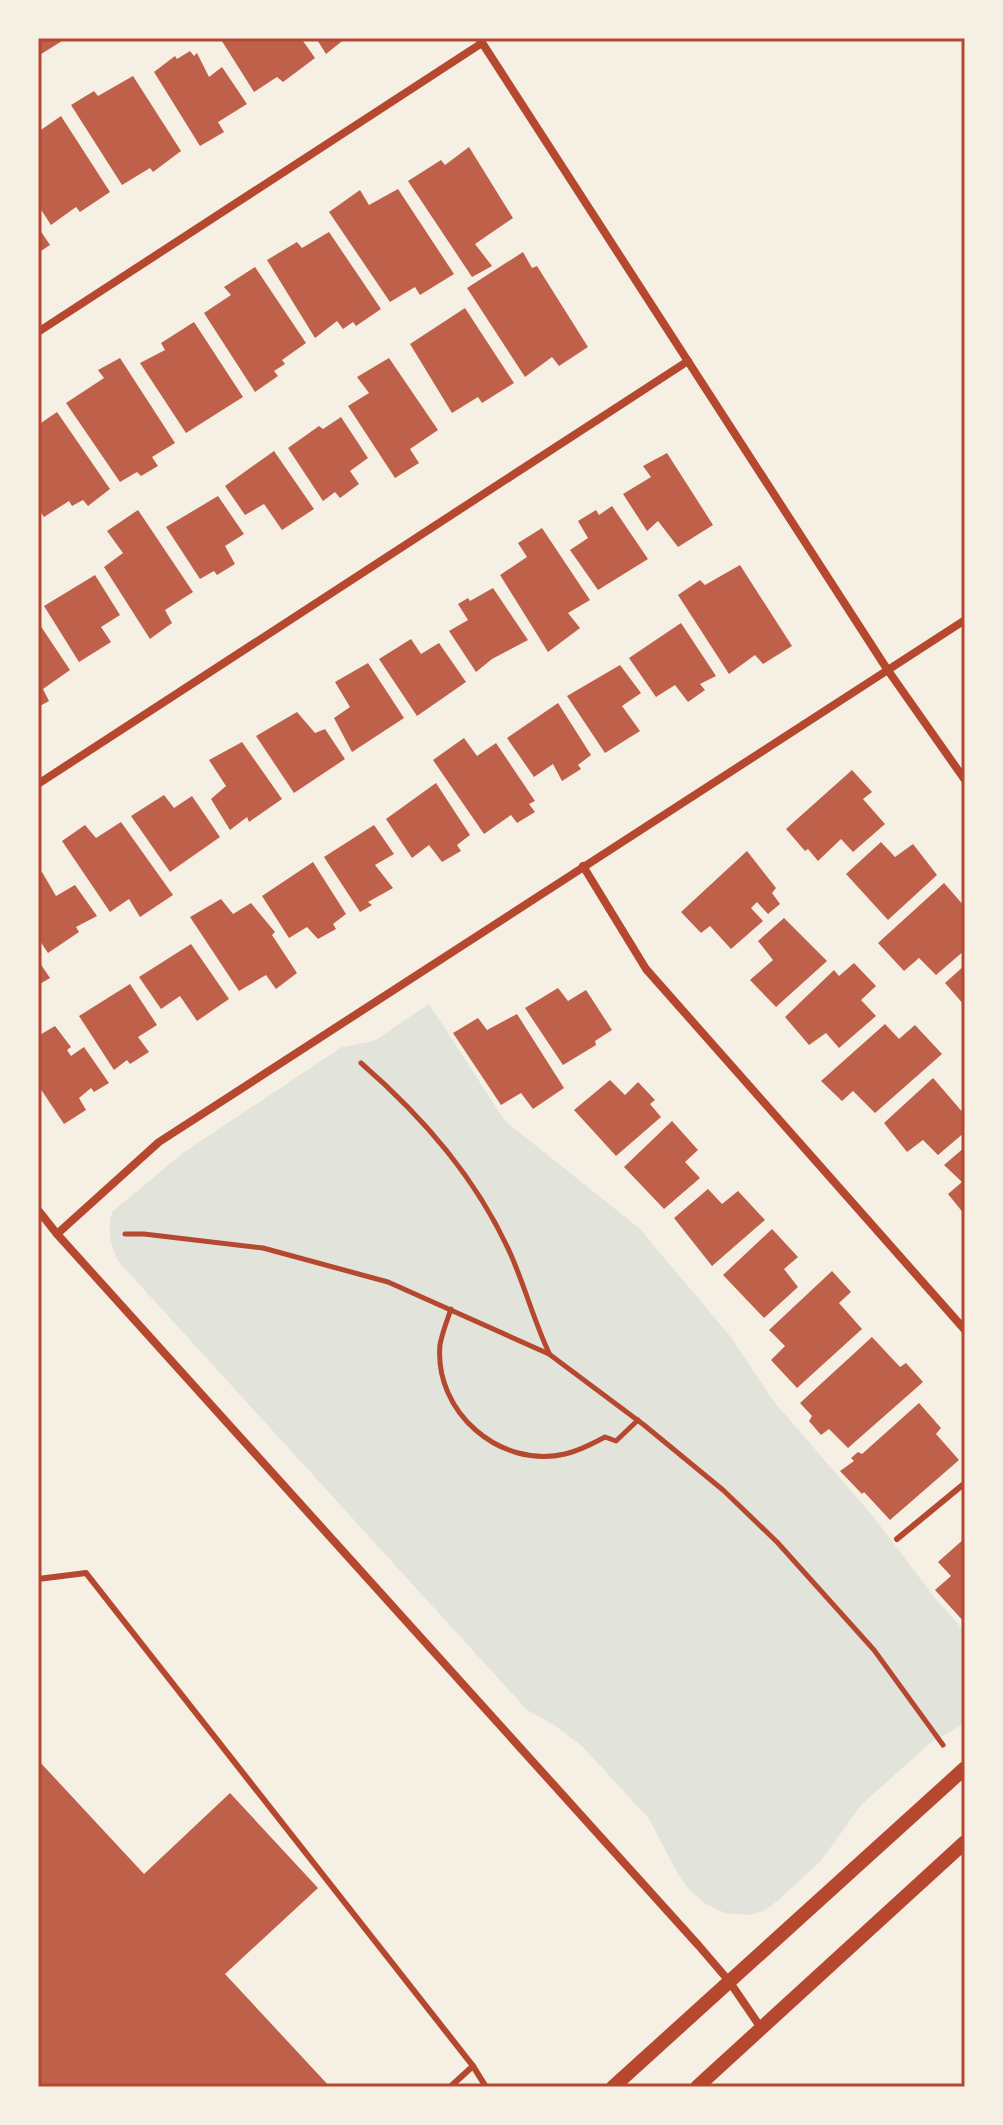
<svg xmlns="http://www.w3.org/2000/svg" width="1003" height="2125" viewBox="0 0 1003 2125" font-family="Overpass,sans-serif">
<rect width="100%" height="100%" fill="#f6efe4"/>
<path fill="#e2e4dc" d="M429 1004 505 1121 639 1228 730 1336 775 1403 872 1515 935 1598 965 1632V1723L929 1744 861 1805 821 1861 776 1902 764 1911 748 1915 725 1913 706 1904 691 1892 679 1876 649 1819 582 1746 554 1725 527 1710 118 1261C110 1243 107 1231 112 1212L183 1153 342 1047 374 1041Z"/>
<g fill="#bf614a">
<polygon points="38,38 60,38 62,41 38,56"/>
<polygon points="220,38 301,38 315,58 283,82 277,77 254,92"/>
<polygon points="316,38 346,38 326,54"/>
<polygon points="190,51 194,56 197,53 209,77 222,67 247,104 218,122 224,132 200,146 154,72 175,56 177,59"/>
<polygon points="133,76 181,151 153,172 150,168 122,185 71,105 94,91 98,96"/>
<polygon points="61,116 110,192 80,212 76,207 51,225 38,205 38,132"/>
<polygon points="469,147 513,218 475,244 492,266 472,277 408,181 441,160 445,165"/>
<polygon points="398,189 454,274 420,295 415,287 390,302 329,212 360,190 369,205"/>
<polygon points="38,227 50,245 38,253"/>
<polygon points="329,232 381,309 356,326 353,322 343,329 337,321 315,338 267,260 297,242 302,248"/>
<polygon points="523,252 532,268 537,266 588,347 559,366 552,357 525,377 467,288"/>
<polygon points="255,267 306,343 282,360 285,364 274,371 278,376 255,392 204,313 231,295 224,287"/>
<polygon points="465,308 514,383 482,403 478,397 452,413 410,344"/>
<polygon points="194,322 243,397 186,433 140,363 165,350 161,343"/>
<polygon points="120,358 175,443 152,457 158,466 141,476 137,472 120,482 66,403 104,378 98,370"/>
<polygon points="389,358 438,430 410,449 419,463 395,478 348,406 369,393 357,377"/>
<polygon points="57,412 110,489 88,506 83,500 72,506 69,501 44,517 38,508 38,425"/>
<polygon points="341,417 368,458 350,471 359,484 340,498 335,492 323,501 288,448 319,426 323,429"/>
<polygon points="274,451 314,509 282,530 264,504 245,515 225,486"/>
<polygon points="667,453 713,525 678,547 658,521 647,531 623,494 651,477 643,466"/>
<polygon points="218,496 244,534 225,546 235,564 217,575 214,571 200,579 166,527"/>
<polygon points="612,506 648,559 598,590 570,550 588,538 578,521 596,510 599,515"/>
<polygon points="138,510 193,592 165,610 172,623 150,639 104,567 123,553 107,531"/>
<polygon points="542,528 590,600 568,613 580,628 548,652 500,575 527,557 518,543"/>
<polygon points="740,565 792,646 763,664 755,655 729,674 678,595 700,580 705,585"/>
<polygon points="95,575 120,615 101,627 111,642 79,662 44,606"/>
<polygon points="493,588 528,640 492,659 476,672 449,631 468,620 458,604 468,598 470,601"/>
<polygon points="38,622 70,670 43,689 49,701 38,707"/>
<polygon points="681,623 716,676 700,684 705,690 688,702 675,685 656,697 629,658"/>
<polygon points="411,639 421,654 439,643 466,682 417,716 379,659"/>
<polygon points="368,663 404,718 352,752 334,718 350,707 335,682"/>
<polygon points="620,665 641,693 622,706 640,731 605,753 567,696"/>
<polygon points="558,703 591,755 578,765 581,769 562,781 553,764 534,777 507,738"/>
<polygon points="297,712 315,733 325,729 345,759 294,793 256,736"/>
<polygon points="464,738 477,756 496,743 535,801 529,804 535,812 517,823 511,815 484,834 433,760"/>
<polygon points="242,742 282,799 249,822 247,817 230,830 211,799 226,786 209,760"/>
<polygon points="852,770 872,792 863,799 885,824 853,852 841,839 818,861 808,849 805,851 786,829"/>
<polygon points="436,783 470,835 457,845 461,851 442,862 429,845 412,858 386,819"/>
<polygon points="164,795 174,808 192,796 220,837 170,872 131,816"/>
<polygon points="121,822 173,895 140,917 129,899 110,912 62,841 85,825 96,838"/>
<polygon points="374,825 394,854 375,865 393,888 368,902 372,905 360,912 324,857"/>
<polygon points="881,842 895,857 913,844 937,875 888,920 846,874"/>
<polygon points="747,851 776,888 772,893 780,904 768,914 757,902 751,908 763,921 731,949 710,926 701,933 681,912"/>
<polygon points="313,862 346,914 333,924 336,929 318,939 307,927 289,938 262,896"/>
<polygon points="42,872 56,896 75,885 97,916 76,927 79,932 48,953 38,938 38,875"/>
<polygon points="944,883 965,907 965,950 936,975 919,958 904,971 878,943"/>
<polygon points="221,899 233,914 251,903 275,932 272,935 297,973 276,989 266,975 239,991 190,917"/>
<polygon points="784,918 827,961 776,1007 750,980 773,960 758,941"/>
<polygon points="191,944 229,999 197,1021 180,996 161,1009 139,977"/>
<polygon points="38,960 50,978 38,985"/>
<polygon points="854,963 876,986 861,1000 876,1016 839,1048 826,1033 809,1045 785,1017 834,970 839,976"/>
<polygon points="965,965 965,1006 945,983"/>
<polygon points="130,984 157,1025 138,1037 149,1052 130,1064 127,1060 114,1070 79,1016"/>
<polygon points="558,988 568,1001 586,990 612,1030 595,1041 596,1045 563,1065 525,1008"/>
<polygon points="517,1014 564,1088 533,1109 521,1093 501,1105 453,1033 478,1018 487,1030"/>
<polygon points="885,1024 899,1039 915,1025 942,1054 875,1113 853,1091 842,1101 821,1081"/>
<polygon points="55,1026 71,1047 67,1050 71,1056 84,1047 109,1083 94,1092 91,1088 79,1098 86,1110 64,1124 38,1085 38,1036"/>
<polygon points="933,1078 965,1115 965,1132 938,1155 923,1140 907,1152 884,1123"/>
<polygon points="610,1080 625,1095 638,1082 655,1100 650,1104 661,1117 616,1156 574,1110"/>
<polygon points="672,1121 698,1150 685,1162 700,1178 664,1209 624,1167"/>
<polygon points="965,1147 965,1215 948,1194 962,1182 944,1165"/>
<polygon points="708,1189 722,1204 738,1191 765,1220 712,1266 674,1218"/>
<polygon points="772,1229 798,1257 784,1269 798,1287 764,1318 723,1275"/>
<polygon points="832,1271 851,1292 839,1303 862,1329 797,1388 771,1360 785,1346 769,1330"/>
<polygon points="872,1337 900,1367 906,1363 923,1382 848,1448 829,1429 821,1435 809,1421 812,1416 800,1403"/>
<polygon points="919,1403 941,1428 936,1434 959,1460 890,1520 864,1492 862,1494 840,1471 854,1461 851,1458 858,1452 862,1454"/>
<polygon points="965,1538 965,1623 935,1590 951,1576 938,1562"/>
<polygon points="38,1760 144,1874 230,1793 318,1888 225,1974 330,2087 38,2087"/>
</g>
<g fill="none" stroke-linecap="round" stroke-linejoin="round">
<g stroke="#b5482f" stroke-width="5">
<path d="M361 1063C424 1118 477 1179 511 1255 525 1287 534 1321 549 1353"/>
<polyline points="125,1234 144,1234 263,1248 388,1282 549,1354 644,1425 723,1490 777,1542 874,1650 943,1745"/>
<path d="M451 1309C447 1321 442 1333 440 1345 434 1412 500 1469 565 1454 579 1451 592 1444 605 1437L616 1441 638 1420"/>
</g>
<g stroke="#b5482f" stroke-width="6">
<polyline points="897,1539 965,1483"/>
<polyline points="38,1579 86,1573 473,2066 486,2087"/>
<polyline points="450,2087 473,2066"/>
</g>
<g stroke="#b5482f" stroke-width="8">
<polyline points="479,38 887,669 965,780"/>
<polyline points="38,332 482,43"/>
<polyline points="38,784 688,361"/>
<polyline points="583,866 646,969 965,1330"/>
<polyline points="38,1210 57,1234 699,1946 729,1981 761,2028"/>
<polyline points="57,1234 159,1142 965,620"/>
</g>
<g stroke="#b5482f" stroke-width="14">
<polyline points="613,2087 965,1768"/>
<polyline points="697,2087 965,1842"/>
</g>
</g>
<rect width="1003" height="2125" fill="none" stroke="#f6efe4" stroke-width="80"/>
<rect x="40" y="40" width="923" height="2045" fill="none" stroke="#b5482f" stroke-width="3"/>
</svg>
